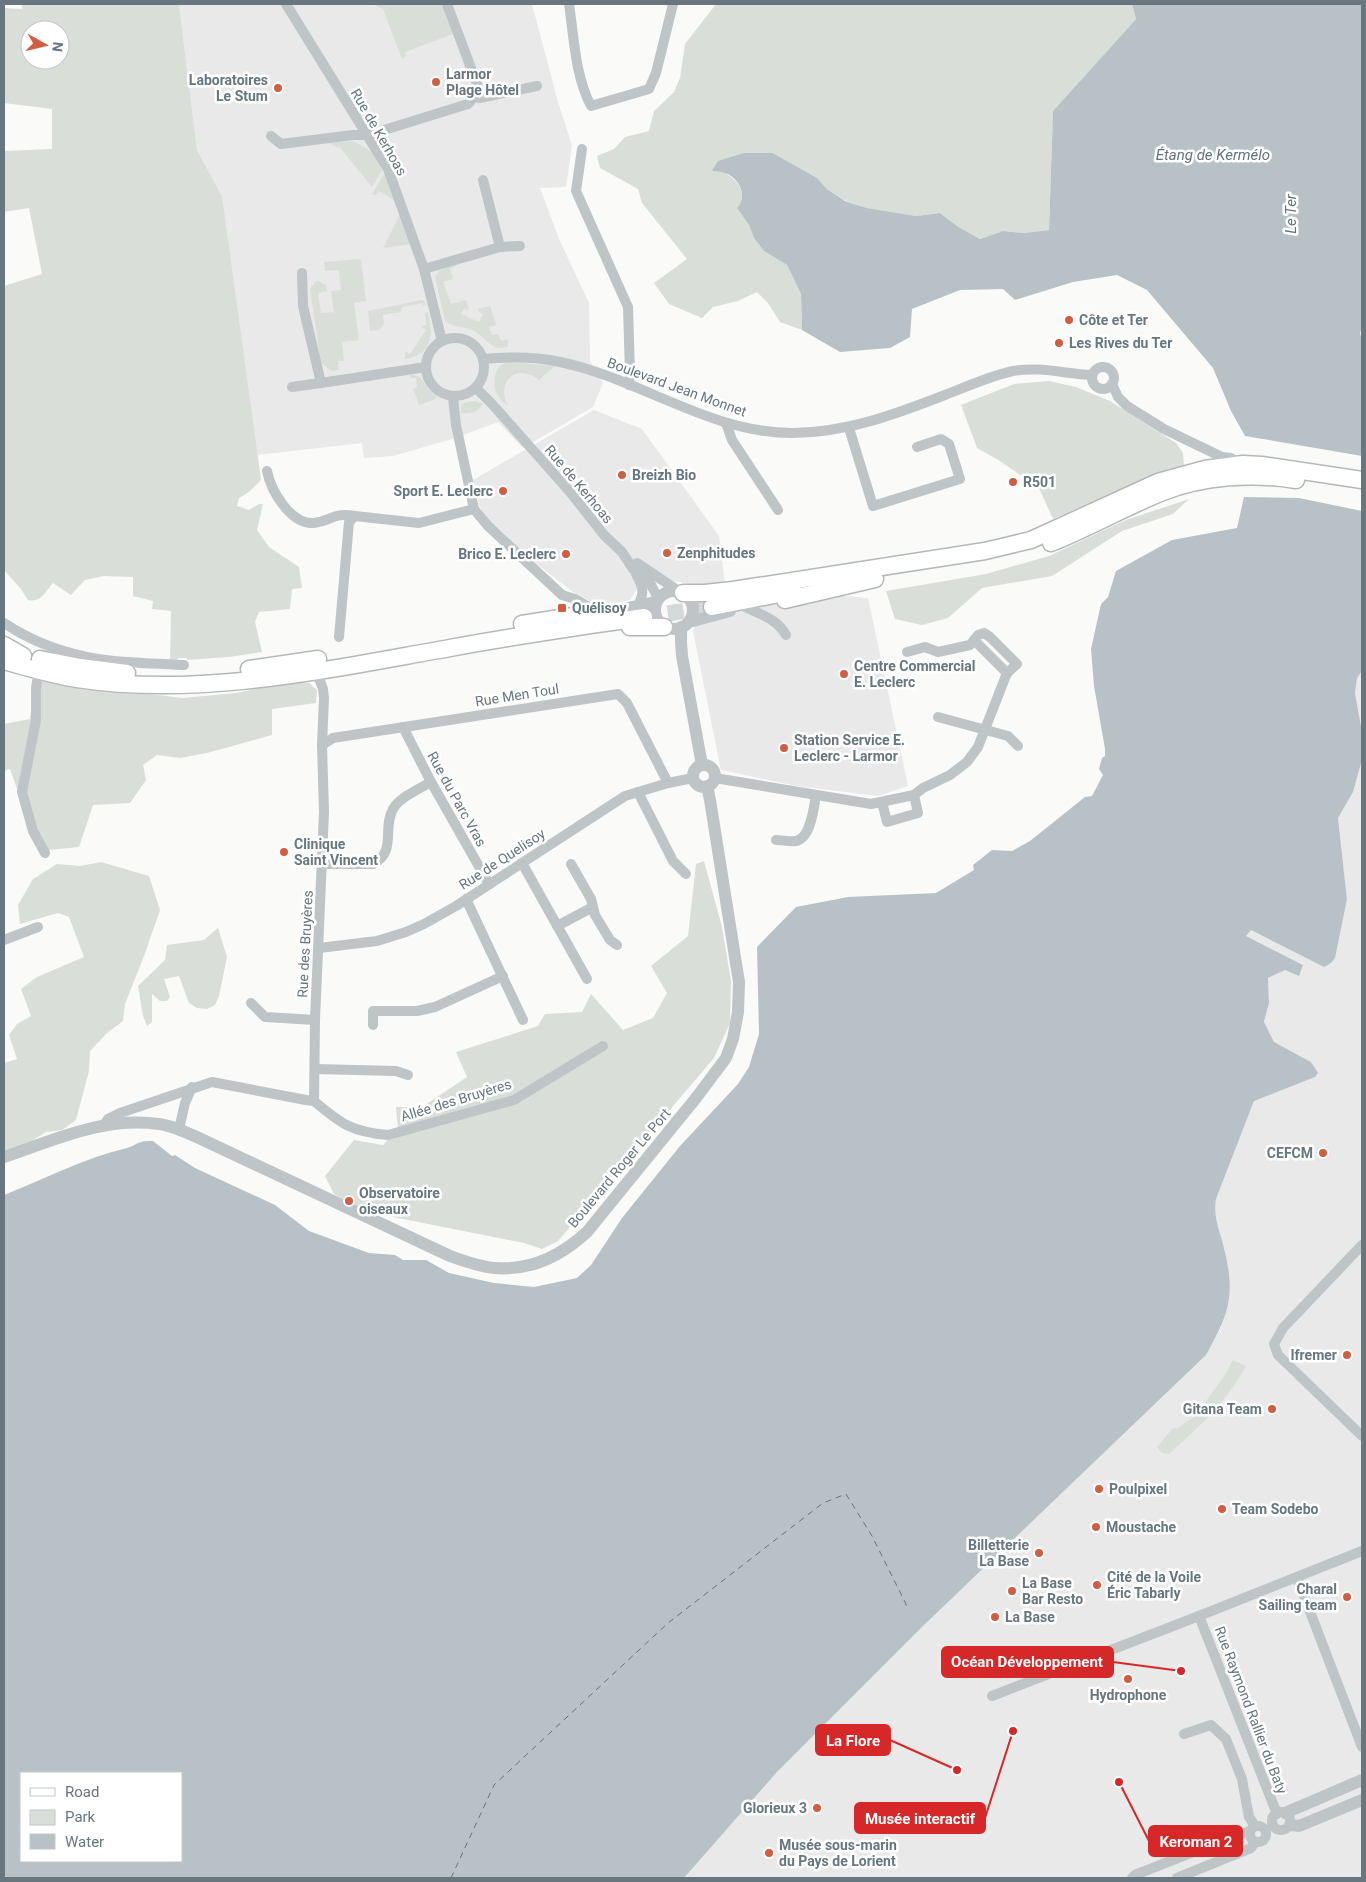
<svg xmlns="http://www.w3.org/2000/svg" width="1366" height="1882" viewBox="0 0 1366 1882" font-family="Roboto,sans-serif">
<rect width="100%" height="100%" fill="#fafaf8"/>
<g fill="#e8e9e8">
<polygon points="179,4 532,4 558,102 572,145 566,187 540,188 559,239 589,303 590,361 603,383 593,407 523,448 498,422 452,439 393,456 364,458 362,443 257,455 227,251 222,196 197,150"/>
<polygon points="594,410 642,429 719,536 725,585 868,598 908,786 878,796 797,786 721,770 693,631 699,617 699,607 698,593 692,584 673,581 638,587 630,600 599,606 573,592 519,550 492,526 479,505 473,480"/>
<polygon points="1362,671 1362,732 1355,693 1357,678"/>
<polygon points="1362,760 1362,1878 684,1878 777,1772 922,1627 1206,1355 1221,1328 1226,1255 1214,1211 1216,1199 1254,1101 1315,1077 1311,1062 1274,1042 1264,1022 1269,1003 1268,978 1285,970 1303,965 1246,936 1251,930 1324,967 1347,899 1338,818 1353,792"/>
</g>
<g fill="#daded8" fill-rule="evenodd">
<path d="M22 4H179L197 150 222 196 261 480 249 492 239 498 237 506 249 510 259 504H263L257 530 269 547 299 567 302 588 292 589 290 609 259 612 255 622 262 652 229 657 187 660V658H178L177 662H170L171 611 152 609 153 601 133 596V577L104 576 85 580 71 595 53 583C45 592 41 603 28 600L21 589 4 570V286L42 274 29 208 4 212V151L52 149V109L4 103V8L22 9ZM30 30H60V60H30Z"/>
<polygon points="372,4 443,4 453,34 405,52 406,57 402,59 383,9"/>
<path d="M716 4H1132L1136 19 1053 111 1049 230 1024 233 1003 231 980 239 957 226 940 213 916 216 867 208 844 200 827 189 817 178 773 153 741 154 726 173C739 182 748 194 737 208L749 225 754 238 764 251 787 265 801 294 802 330 780 322 768 303 757 292 738 301 713 307 702 318 669 304 654 283 687 259 642 203 638 189 600 168 597 156 614 149 625 137 649 131 654 111 674 92 680 78 685 44Z"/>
<polygon points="353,141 372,152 382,170 372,187 339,146 338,148 329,143"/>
<polygon points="384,174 395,201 379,191 376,195 372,194"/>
<polygon points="400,214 411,244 383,248"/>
<polygon points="361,259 366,301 354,303 359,340 342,342 344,361 338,361 339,370 332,371 321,363 310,289 315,282 318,281 326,285 327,291 318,293 321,313 334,312 331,291 341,290 339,270 325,271 324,262"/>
<path d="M455 265 456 266 450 269 453 279 443 282 451 304 466 300 469 310 464 309 461 314 479 322 483 314 478 311V309L490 306 496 325 489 327 492 335 498 334 501 341 508 339V346C493 354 486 337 474 331 464 326 454 328 445 321L435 277 440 270Z"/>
<polygon points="422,300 424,301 426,305 423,306 423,303 402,307 401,312 383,315 384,324 379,330 370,331 368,311"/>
<path d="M428 312C433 336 433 354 405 359V351L410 354 426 330 421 326 426 325 425 313Z"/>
<path d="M507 362 555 366 539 380C517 362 495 382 508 406 505 404 501 401 499 397 491 386 493 366 507 362Z"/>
<polygon points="410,374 420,377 428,389 438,398 419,405 413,388 417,388 416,378 411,378"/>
<polygon points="1049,381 1076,387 1110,401 1176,443 1183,453 1184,467 1127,487 1053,519 1039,488 1000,461 977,448 961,405 1014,384"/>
<path d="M475 401 483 404C478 412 470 414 461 413V406L464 403Z"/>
<polygon points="1189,499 1173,514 1122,531 1052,576 982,588 948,618 922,625 895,619 886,591 986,574 1049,556 1126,520"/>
<polygon points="43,681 182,698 236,693 290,682 309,683 317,690 316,703 272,709 272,735 207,753 180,758 157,755 143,765 146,780 130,803 93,805 79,847 39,851 10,769 4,771 4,724 30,719 33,697"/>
<polygon points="704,861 722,927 731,981 730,1023 714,1058 558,1241 542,1249 524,1243 368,1212 334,1194 325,1176 354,1140 383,1145 398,1129 396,1107 422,1107 467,1077 456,1052 538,1026 545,1014 582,1012 591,994 623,1030 653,1018 667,993 651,966 688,936 696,864"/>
<polygon points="101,862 149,876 160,910 144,956 125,1004 123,1021 107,1033 90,1051 89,1071 76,1120 62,1130 46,1132 24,1146 4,1156 4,1063 17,1059 9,1035 17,1024 31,1016 21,989 37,977 84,957 69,917 58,913 20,924 18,905 33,879 57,864 80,866"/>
<polygon points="218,928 227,957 219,996 215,1005 207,1009 197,1008 189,1003 179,976 164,979 170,997 167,1001 160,1001 152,994 152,1022 147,1026 143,1016 138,986 165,960 167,945 204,940"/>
<path d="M1233 1360 1246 1366C1224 1405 1202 1424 1169 1454L1162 1453 1157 1447 1173 1428 1177 1429 1196 1415 1225 1375Z"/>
</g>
<g fill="#b8c2c6" fill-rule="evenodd">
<path d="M1132 4H1362V328L1360 333 1362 340V456L1245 436 1231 411 1213 368 1147 290 1117 275 1073 282 1015 300 1003 289 960 290 912 309 910 337 890 348 840 352 802 330 801 294 787 265 764 251 754 238 749 225 737 208C747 196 741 182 728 174 723 172 717 171 712 171L718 161 744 153H773L817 178 827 189 845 201 867 208 916 216 940 213 957 226 980 239 1003 231 1024 233 1049 230 1053 111 1136 19Z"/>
<path d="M1244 497 1299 498 1362 511V671L1357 678 1355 693 1362 732V760L1353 792 1338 818 1347 899 1335 958 1331 963 1324 967 1251 930 1246 936 1303 965 1299 976 1285 970 1268 978 1269 1003 1264 1022 1274 1042 1311 1062 1318 1073 1315 1077 1254 1101 1216 1199C1213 1216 1219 1228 1223 1244 1236 1294 1230 1312 1206 1355L922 1627 777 1772 684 1878H4V1195C45 1179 84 1158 127 1148 131 1147 134 1145 138 1143 143 1141 148 1141 153 1141L172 1156 175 1155 195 1168 275 1205 309 1231 369 1253 395 1255 403 1260H426L449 1273 494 1283 534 1287 577 1278 591 1265 622 1218 680 1146 738 1084 749 1067 759 1034 757 947 796 907 848 897 936 893 974 870 973 865 992 850 1012 851 1030 841 1085 797 1092 796 1103 775 1099 769 1102 758 1105 756V749L1094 686 1091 649 1101 604 1108 597 1116 571 1172 540 1237 528ZM181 1773V1861H21V1773Z"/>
</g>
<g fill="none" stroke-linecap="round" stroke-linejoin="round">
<polyline stroke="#637479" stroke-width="1" stroke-dasharray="6 5" stroke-linecap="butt" points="451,1878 494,1785 668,1623 823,1503 846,1494 872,1536 906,1604 906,1610"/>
<polyline stroke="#d5d9da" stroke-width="16" stroke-dasharray="16 8" stroke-linecap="butt" points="644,617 712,607"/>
<defs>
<g id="primary">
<path d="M1051 543C1089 528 1125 507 1163 492 1204 476 1252 473 1296 480"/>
<polyline points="683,593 705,593 733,590 985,551 1031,540 1158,482 1205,469 1243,464 1262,465 1362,480"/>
<polyline points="785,600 875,579"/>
<polyline points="712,607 794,591"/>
<polyline points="522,624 598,612"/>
<polyline points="630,627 664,627"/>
<polyline points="4,645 23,656"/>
<polyline points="40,659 80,667 127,673"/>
<path d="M4 661C28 668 53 675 77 679 200 698 330 669 450 648 514 636 579 627 644 617"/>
<polyline points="249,669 318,659"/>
</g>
</defs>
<use href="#primary" stroke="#b3b8bb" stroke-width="19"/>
<g stroke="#bfc4c7" stroke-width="10">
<polyline points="286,4 388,169 424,269 442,341"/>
<path d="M569 4C574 37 575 76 591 106L649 89 656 73 673 4"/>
<polyline points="475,96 480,98 537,86"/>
<polyline points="271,136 281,144 353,135 368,135 468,104 475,96 477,84 447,4"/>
<polyline points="582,149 576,191 628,307 630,374 629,385"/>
<polyline points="500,247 520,246"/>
<polyline points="424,269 500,247 483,180"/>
<polyline points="302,273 303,306 321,383 426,367"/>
<circle cx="455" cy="367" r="29"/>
<path d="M483 359C507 357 531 356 555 361 636 376 708 433 792 433 846 433 896 414 945 395 968 386 990 376 1013 371 1040 366 1065 374 1092 375"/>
<circle cx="1103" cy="378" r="11"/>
<polyline points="1112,384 1118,397 1127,406 1164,429 1222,457 1231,458 1240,463"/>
<polyline points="292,387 321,383"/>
<polyline points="476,388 492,404 570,492 604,535 622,552 633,569 650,583 658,598"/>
<polyline points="453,397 456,425 474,509 488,526 562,595 575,599 598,612"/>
<polyline points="726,423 732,440 778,510"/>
<polyline points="849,428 873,506 960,479 949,444 941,439 917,447"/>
<path d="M267 471C271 491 291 525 314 523 332 521 332 512 355 516"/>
<polyline points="637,563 677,590"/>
<path d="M636 574C643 586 645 593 638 605"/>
<path d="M745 607C762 615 777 619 786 635"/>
<path d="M4 623C63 662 116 662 184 665"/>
<polyline points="339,637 349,522 355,516 419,523 474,509"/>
<polyline points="974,640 978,635 984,633 990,637 1017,664 1007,673"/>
<polyline points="39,670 36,688 36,720 22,792 33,831 45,853"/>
<polyline points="938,717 1008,736 1018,746"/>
<polyline points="403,727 431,782 489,884"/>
<polyline points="322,745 333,738 618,694 627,703 668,783"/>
<polyline points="715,778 871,804 914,795 923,788 950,775 967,762 978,747 1007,673 974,640 970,645 938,652 925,647 907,652"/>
<polyline points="638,792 673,861 686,874"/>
<polyline points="882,802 887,822 918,813 914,795"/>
<path d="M776 840C782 840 791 842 796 841 811 838 814 807 816 795"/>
<polyline points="522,863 587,979"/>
<path d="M322 864H373C397 852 382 828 393 809 400 797 419 789 431 782"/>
<polyline points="571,864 591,899 595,915 610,940 617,945"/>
<polyline points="466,899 523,1020"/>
<polyline points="557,926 593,907"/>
<polyline points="4,940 38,927"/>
<polyline points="319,948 377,941 406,932 424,924 456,906 625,796 668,783 693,778"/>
<polyline points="251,1003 265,1017 315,1020"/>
<polyline points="373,1025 373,1011 417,1011 435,1007 503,976"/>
<polyline points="315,1069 396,1071 408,1075"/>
<path d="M314 1101C341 1124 352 1132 388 1135L514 1100 603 1046"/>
<polyline points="104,1125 108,1119 120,1113 212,1082 306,1100 314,1101 315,1020 324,812 322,745 324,698 323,689 320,681 316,674 309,673"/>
<polyline points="179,1129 185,1103 192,1087"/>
<polyline points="1362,1245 1283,1328 1274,1344 1278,1355 1362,1436"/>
<polyline points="1297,1578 1362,1747"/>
<polyline points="1199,1616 1277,1814"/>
<polyline points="992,1696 1199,1616 1362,1551"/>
<polyline points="1184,1734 1211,1725 1226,1739 1242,1779 1249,1817 1255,1826"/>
<circle cx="1281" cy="1821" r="9"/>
<circle cx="1258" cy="1834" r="8"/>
<polyline points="1132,1878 1135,1875 1241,1833 1250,1832"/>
<polyline points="1177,1878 1251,1848 1255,1842"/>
</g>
<g stroke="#bfc4c7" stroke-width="12">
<circle cx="674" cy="610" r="19"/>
<polyline points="598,612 619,610 655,602"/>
<polyline points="689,622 730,611"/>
<polyline points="681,627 681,642 682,656 702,765"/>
<circle cx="704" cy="776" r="11"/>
<path d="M4 1157C54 1140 105 1116 159 1124 173 1126 186 1132 199 1138L450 1256C464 1261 480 1267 495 1268 531 1271 561 1256 587 1232L696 1098 726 1058 733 1039 738 1012 739 982 710 800 707 786"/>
<polyline points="1285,1813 1362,1780"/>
<polyline points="1290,1825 1299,1826 1362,1800"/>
</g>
<use href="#primary" stroke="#fff" stroke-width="16"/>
</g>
<g fill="#d15e41" stroke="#fff" stroke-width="2">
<circle cx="436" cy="82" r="5"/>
<circle cx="278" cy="88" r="5"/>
<circle cx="1069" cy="320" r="5"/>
<circle cx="1059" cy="343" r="5"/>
<circle cx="622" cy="475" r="5"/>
<circle cx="1013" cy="482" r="5"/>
<circle cx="503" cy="491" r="5"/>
<circle cx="667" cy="553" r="5"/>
<circle cx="566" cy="554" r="5"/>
<rect x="557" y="603" width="10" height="10" rx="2.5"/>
<circle cx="844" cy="674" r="5"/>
<circle cx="784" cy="748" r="5"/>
<circle cx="284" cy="852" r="5"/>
<circle cx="1323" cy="1153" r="5"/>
<circle cx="349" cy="1201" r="5"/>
<circle cx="1347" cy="1355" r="5"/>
<circle cx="1272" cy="1409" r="5"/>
<circle cx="1099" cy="1489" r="5"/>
<circle cx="1222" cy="1509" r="5"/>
<circle cx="1096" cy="1527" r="5"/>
<circle cx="1039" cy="1553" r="5"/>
<circle cx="1097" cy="1585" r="5"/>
<circle cx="1012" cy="1591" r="5"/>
<circle cx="1347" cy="1597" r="5"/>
<circle cx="995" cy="1617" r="5"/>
<circle cx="1128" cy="1679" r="5"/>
<circle cx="817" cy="1808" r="5"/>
<circle cx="769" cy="1853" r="5"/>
</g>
<g text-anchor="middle" stroke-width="5" stroke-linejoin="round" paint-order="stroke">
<g font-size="14" font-weight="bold" fill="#67767f" stroke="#fff" text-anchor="start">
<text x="446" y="79">Larmor<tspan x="446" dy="16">Plage Hôtel</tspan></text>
<text x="268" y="85" text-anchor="end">Laboratoires<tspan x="268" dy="16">Le Stum</tspan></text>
<text x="1079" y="325">Côte et Ter</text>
<text x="1069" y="348">Les Rives du Ter</text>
<text x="632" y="480">Breizh Bio</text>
<text x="1023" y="487">R501</text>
<text x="493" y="496" text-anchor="end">Sport E. Leclerc</text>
<text x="677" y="558">Zenphitudes</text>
<text x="556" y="559" text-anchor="end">Brico E. Leclerc</text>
<text x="572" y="613">Quélisoy</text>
<text x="854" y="671">Centre Commercial<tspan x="854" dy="16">E. Leclerc</tspan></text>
<text x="794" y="745">Station Service E.<tspan x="794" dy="16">Leclerc - Larmor</tspan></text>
<text x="294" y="849">Clinique<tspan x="294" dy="16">Saint Vincent</tspan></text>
<text x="1313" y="1158" text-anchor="end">CEFCM</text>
<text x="359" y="1198">Observatoire<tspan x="359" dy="16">oiseaux</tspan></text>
<text x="1337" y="1360" text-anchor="end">Ifremer</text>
<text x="1262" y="1414" text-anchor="end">Gitana Team</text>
<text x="1109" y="1494">Poulpixel</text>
<text x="1232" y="1514">Team Sodebo</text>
<text x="1106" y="1532">Moustache</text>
<text x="1029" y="1550" text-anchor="end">Billetterie<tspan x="1029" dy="16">La Base</tspan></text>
<text x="1107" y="1582">Cité de la Voile<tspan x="1107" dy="16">Éric Tabarly</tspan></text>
<text x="1022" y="1588">La Base<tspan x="1022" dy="16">Bar Resto</tspan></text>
<text x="1337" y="1594" text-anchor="end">Charal<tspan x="1337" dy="16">Sailing team</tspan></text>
<text x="1005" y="1622">La Base</text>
<text x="1128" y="1700" text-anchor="middle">Hydrophone</text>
<text x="807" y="1813" text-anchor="end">Glorieux 3</text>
<text x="779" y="1850">Musée sous-marin<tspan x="779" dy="16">du Pays de Lorient</tspan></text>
</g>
<g font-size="14" fill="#67767f" stroke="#fff">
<text transform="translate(379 132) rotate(60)" y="5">Rue de Kerhoas</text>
<text transform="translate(677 387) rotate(20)" y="5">Boulevard Jean Monnet</text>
<text transform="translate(579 484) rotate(50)" y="5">Rue de Kerhoas</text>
<text transform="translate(517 695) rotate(-9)" y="5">Rue Men Toul</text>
<text transform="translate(457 799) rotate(61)" y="5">Rue du Parc Vras</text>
<text transform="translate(502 859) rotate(-33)" y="5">Rue de Quelisoy</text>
<text transform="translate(305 944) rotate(-87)" y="5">Rue des Bruyères</text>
<text transform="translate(456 1100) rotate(-17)" y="5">Allée des Bruyères</text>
<text transform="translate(619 1168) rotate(-50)" y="5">Boulevard Roger Le Port</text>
<text transform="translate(1251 1710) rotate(69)" y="5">Rue Raymond Rallier du Baty</text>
</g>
<g font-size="15" font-style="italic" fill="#637479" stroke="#fff">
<text x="1213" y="160">Étang de Kermélo</text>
<text transform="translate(1291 214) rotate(-90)" y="5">Le Ter</text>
</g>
</g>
<path fill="none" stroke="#d62828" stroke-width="2" d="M1181 1671L1113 1662M957 1770L890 1740M1013 1731L985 1818M1119 1782L1149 1841"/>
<g fill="#d62828" stroke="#fff" stroke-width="2">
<circle cx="1181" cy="1671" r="5"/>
<circle cx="957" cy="1770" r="5"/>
<circle cx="1013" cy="1731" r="5"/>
<circle cx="1119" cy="1782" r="5"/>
</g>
<g fill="#d62828" stroke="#d62828" stroke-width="2">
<rect x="942" y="1647" width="171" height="30" rx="5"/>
<rect x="816" y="1725" width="74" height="30" rx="5"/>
<rect x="855" y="1803" width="130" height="30" rx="5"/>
<rect x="1149" y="1826" width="93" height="30" rx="5"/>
</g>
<g font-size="15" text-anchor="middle" font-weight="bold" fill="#fff">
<text x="1027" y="1667">Océan Développement</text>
<text x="853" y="1746">La Flore</text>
<text x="920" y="1824">Musée interactif</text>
<text x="1196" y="1847">Keroman 2</text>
</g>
<rect width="1366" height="1882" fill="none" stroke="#67767f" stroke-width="10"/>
<rect x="20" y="1772" width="162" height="90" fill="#ffffff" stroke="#c2c8cc"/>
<rect x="30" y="1788" width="25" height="8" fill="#ffffff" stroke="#c2c8cc"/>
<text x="65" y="1797" font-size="15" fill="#67767f">Road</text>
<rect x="30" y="1810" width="25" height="15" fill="#daded8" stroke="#c2c8cc"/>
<text x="65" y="1822" font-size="15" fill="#67767f">Park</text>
<rect x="30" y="1834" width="25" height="15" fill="#b8c2c6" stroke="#c2c8cc"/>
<text x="65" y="1847" font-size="15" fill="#67767f">Water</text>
<g transform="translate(45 45) rotate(98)"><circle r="24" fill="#ffffff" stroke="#c2c8cc"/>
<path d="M0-4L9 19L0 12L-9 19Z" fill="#d15e41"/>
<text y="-8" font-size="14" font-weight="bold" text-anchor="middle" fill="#67767f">N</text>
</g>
</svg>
